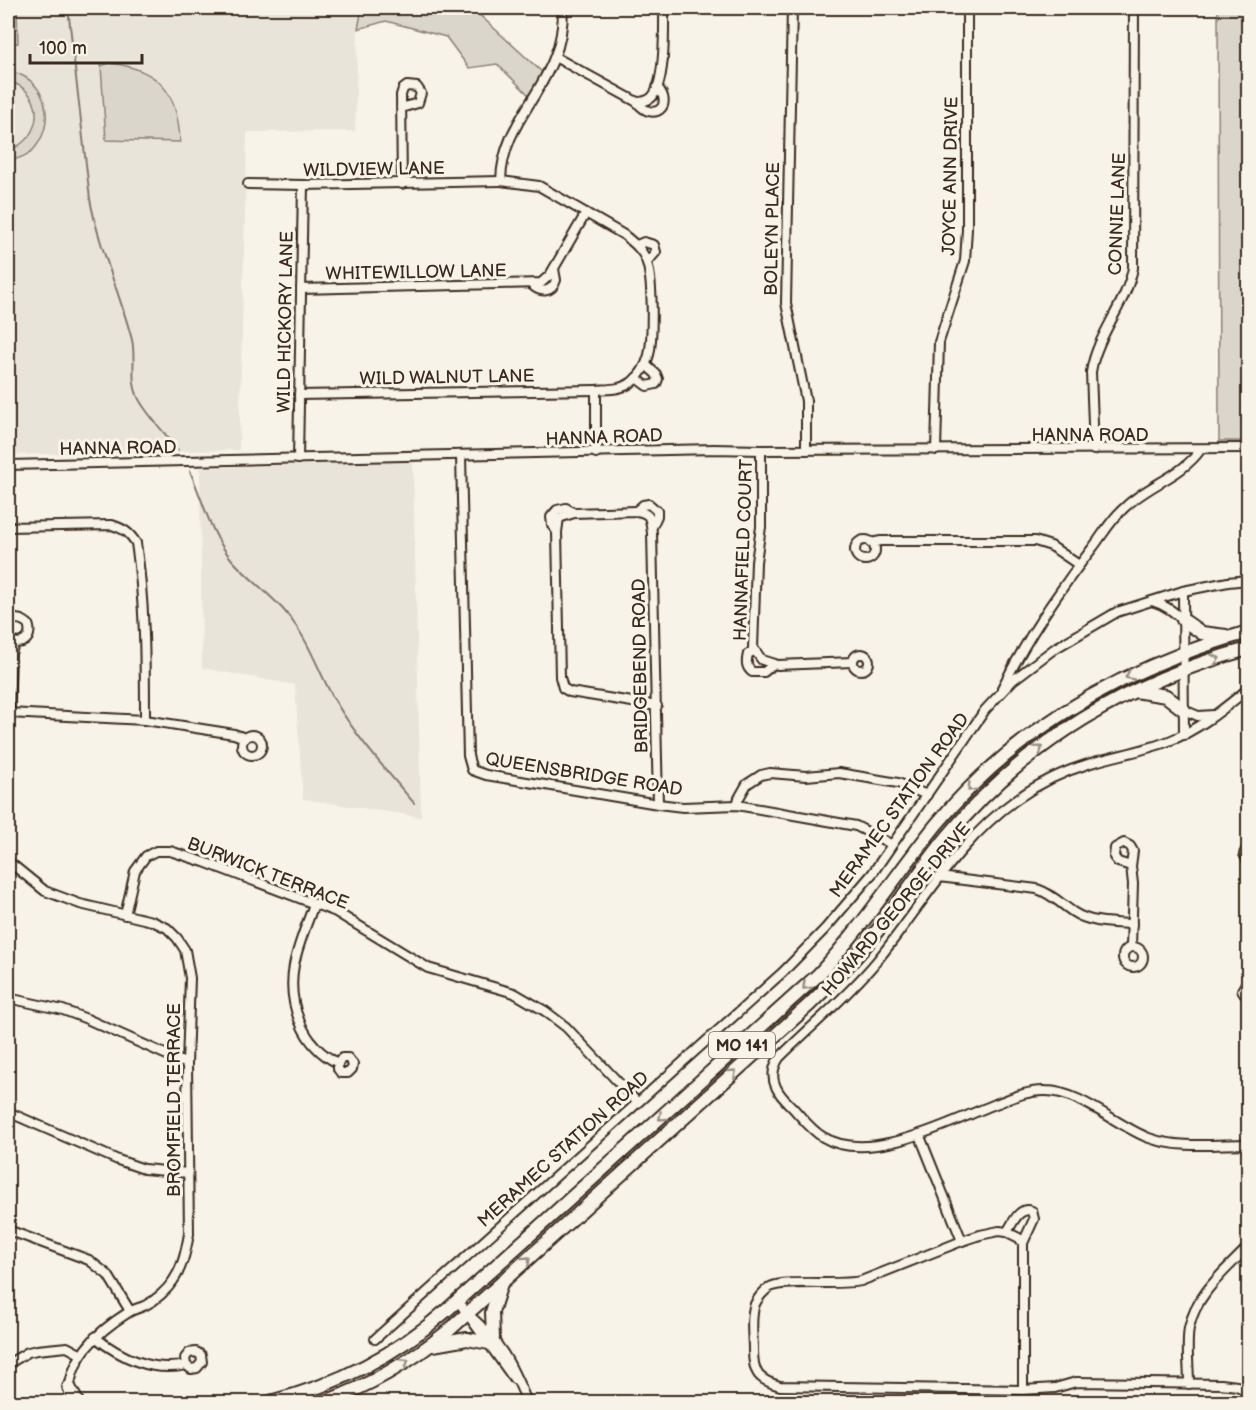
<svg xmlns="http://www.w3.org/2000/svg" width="1256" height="1410" viewBox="0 0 1256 1410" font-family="'Balsamiq Sans',sans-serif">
<rect width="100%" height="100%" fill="#f7f3e8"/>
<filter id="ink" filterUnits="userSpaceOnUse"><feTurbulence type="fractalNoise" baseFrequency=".0167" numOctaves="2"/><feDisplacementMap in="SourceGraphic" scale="12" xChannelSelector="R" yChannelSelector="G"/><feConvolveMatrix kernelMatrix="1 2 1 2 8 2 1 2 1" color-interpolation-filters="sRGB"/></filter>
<g filter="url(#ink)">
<g fill="#e9e4d9">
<polygon points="8,8 362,8 358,29 355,131 247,132 239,450 8,455"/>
<polygon points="413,461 421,817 303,799 295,685 202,668 200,468"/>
</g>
<g fill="#dbd6cb" stroke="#8b8074" stroke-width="1.5">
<polygon points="8,8 17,8 18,43 8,43"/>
<polygon points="362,8 472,8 543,73 529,95 497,64 469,68 446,37 386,21 358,29"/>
<polygon points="1218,8 1248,8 1248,441 1219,441"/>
<path d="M109 63C159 69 178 91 180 142L106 140 101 66Z"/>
<path d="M8 71C12 72 17 73 21 75 50 88 54 128 33 150 26 157 16 159 8 162V151C44 138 47 92 8 81Z"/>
</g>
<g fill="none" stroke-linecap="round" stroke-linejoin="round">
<g stroke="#84786c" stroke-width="2">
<path d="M68 8 90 199C99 248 120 293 132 340 136 358 130 378 137 395 143 411 167 435 178 450"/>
<path d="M190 471C203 501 211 536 233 561 254 584 279 600 296 626 312 648 320 675 334 699 356 737 386 770 414 803"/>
</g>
<defs>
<g id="minor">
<path d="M563 8C563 25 561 42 554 58 537 102 502 130 501 181L539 186 624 235C634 243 644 251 647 263 653 281 653 337 649 355 646 366 640 376 632 382 622 390 608 389 596 390V453"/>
<polyline points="792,8 786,303 806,401 806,450"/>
<path d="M555 57 637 102C642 102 647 101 651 98 666 85 664 27 664 8"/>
<path d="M637 102C653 123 675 106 657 87"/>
<polyline points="401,108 418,103 421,93 417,87 407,86 403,89 401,95 402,184"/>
<polyline points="248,184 303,185 501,181"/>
<polyline points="637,245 644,242 654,245 656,252 647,262"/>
<path d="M532 285C541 293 552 293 556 280L554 269"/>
<polyline points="301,289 541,283 550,275 586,213"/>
<polyline points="636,378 647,386 656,384 658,379 656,374 646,365"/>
<polyline points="299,395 596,390"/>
<polyline points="761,450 761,527 756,562 753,648 762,660 778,665 852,662"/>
<polyline points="936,450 939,342 965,261 967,229 967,8"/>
<path d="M1094 450 1091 372C1097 334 1126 305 1133 268L1134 8"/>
<polyline points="461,456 468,756 472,770 486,775 658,804 683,807 737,805 856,826 891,844"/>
<polyline points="298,459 303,185"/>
<polyline points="8,465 714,449 761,450 1248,448"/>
<polyline points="636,511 643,505 649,504 657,511 657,516 652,527"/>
<path d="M8 527 112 525C124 529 129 532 136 543 145 602 145 660 145 720"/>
<polyline points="557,532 552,525 551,517 557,510 566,508 574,513"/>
<circle cx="865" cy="550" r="10"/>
<polyline points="871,543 881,541 1035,541 1051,546 1079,565"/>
<polyline points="1183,591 1184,735"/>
<path d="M1152 601C1165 605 1173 611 1183 620"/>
<path d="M8 624C14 617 21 618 28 624 34 639 20 649 8 638"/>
<path d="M754 651 748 654C746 662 746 667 752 672H764L774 664"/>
<circle cx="861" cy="662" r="8"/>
<path d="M1002 688C1027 638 1059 590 1094 546 1103 534 1111 520 1122 510 1146 485 1182 477 1201 449"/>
<path d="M1248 689C1223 709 1200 729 1169 741 1144 751 1117 755 1091 763 1065 771 1039 783 1017 799 957 841 922 906 876 962 846 998 811 1026 779 1058 768 1075 774 1089 787 1102 799 1113 809 1129 823 1137 869 1165 949 1122 993 1105 1009 1099 1028 1090 1046 1091 1080 1091 1117 1126 1149 1138 1179 1149 1216 1144 1248 1144"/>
<path d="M657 706 570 692 563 688 560 677 557 532 559 518 574 513 636 511C651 513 650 518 652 533L658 804"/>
<polyline points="1184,710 1198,716 1214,715"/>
<polyline points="8,713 145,720 234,734 245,738"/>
<polyline points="9,713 11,654 14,643"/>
<circle cx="252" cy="745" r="10"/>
<polyline points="737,805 739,798 747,784 761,775 770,773 806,776 839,773 898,783 927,795"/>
<polygon points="1124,843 1130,846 1133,851 1131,866 1118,862 1114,857 1115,848"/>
<polyline points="1248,846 1244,854 1248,862"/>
<path d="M8 861 45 891 80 904 152 921 167 928 177 938 185 950 190 978 187 1064 189 1234C186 1250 183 1267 173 1281 167 1290 156 1300 146 1305 140 1308 134 1309 129 1312 95 1333 67 1360 69 1402"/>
<polyline points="1131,866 1133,884 1131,946"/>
<path d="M939 877 1037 889C1052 894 1061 904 1073 912 1089 923 1113 923 1132 924"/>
<path d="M314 904C307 924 298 944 294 965 287 1003 302 1046 338 1063V1069L341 1073H348L352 1069 353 1064 348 1058H342L338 1063"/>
<polyline points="125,915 135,871 146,856 156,851 170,851 204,862 336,912 428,968 514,993 545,1011 566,1027 637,1102"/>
<circle cx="1133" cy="957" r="10"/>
<polyline points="1248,980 1242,990 1248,998"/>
<polyline points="8,998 63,1010 87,1019 187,1064"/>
<polyline points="8,1112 118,1160 144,1169 188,1173"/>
<polyline points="919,1134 962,1241"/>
<polyline points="8,1230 89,1260 108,1275 130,1311"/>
<path d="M1007 1232C1013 1223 1019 1206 1032 1211L1034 1219 1023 1243"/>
<polyline points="458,1301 514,1379"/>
<path d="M468 1314C501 1342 511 1364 527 1402"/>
<path d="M95 1337C120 1357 153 1373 186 1365L191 1369 197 1368 202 1362 201 1355 196 1352 189 1353 185 1358 186 1365"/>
<polyline points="375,1339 783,972 825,929 872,874 985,710 1013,680 1054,649 1117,612 1183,591 1228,582 1248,580"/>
<polyline points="8,1364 28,1352 37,1350 67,1347 80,1354"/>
<path d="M1189 1384C1189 1366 1186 1346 1189 1328 1196 1294 1225 1271 1248 1247"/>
<path d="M1023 1390V1243L1019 1238 1007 1232 999 1231 980 1235 962 1241 861 1281C838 1286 786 1279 770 1287 764 1291 758 1298 755 1304 750 1318 753 1336 753 1350 753 1373 758 1380 780 1386L1023 1390 1055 1388 1076 1382 1221 1384 1237 1386 1248 1391"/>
</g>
<g id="highway">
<polyline points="1183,620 1202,633 1226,636"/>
<polyline points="1135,691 1166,696 1184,710"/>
<polyline points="493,1338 492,1312 500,1287"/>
<polyline points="433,1345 467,1339 489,1343"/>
<polyline points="69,1387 77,1402"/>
<path d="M270 1402C337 1385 395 1356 447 1310L818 975C862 928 896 875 936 825 1017 727 1128 666 1248 632"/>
<path d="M325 1402C369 1386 410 1362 447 1332L810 1004C829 985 849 966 866 945 895 910 919 871 948 836 1025 742 1132 680 1248 649"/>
</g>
</defs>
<use href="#minor" stroke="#3b2a1e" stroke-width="12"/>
<use href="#highway" stroke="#3b2a1e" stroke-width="16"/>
<use href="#minor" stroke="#f7f3e8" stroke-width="8"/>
<use href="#highway" stroke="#f7f3e8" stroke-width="12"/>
</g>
<defs><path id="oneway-chevron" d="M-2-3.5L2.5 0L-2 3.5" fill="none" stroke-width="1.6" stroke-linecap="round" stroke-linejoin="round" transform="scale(1.5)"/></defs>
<g stroke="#998e83">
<use href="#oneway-chevron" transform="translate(1216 659) rotate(-18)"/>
<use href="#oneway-chevron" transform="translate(1129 676) rotate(155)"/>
<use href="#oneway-chevron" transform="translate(1039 749) rotate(-37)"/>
<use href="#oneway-chevron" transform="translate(971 788) rotate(135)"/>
<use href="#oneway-chevron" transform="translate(806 986) rotate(136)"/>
<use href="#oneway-chevron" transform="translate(733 1073) rotate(-42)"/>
<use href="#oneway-chevron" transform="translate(662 1117) rotate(138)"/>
<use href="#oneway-chevron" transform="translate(527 1260) rotate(-42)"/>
<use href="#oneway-chevron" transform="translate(405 1362) rotate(-33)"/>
</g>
</g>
<g text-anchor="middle" stroke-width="6" stroke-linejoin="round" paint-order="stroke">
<rect fill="#f7f3e8" stroke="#73665b" stroke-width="1.5" x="709" y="1032" width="66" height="26" rx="4.5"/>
<g font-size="16" font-weight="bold" fill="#3b2a1e">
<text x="742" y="1051">MO 141</text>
</g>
<g font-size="18" fill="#3b2a1e" stroke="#f7f3e8">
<text transform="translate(374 169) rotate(-1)" y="6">WILDVIEW LANE</text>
<text transform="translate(950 176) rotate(-89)" y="6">JOYCE ANN DRIVE</text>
<text transform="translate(1117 214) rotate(-88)" y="6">CONNIE LANE</text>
<text transform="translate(772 229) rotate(-89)" y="6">BOLEYN PLACE</text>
<text transform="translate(416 272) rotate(-1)" y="6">WHITEWILLOW LANE</text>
<text transform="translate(285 322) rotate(-89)" y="6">WILD HICKORY LANE</text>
<text transform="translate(447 377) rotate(-1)" y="6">WILD WALNUT LANE</text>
<text x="1090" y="441">HANNA ROAD</text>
<text transform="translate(604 437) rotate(-2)" y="6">HANNA ROAD</text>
<text transform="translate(118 448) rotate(-1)" y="6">HANNA ROAD</text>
<text transform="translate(743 550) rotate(-88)" y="6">HANNAFIELD COURT</text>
<text transform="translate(640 666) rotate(-91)" y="6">BRIDGEBEND ROAD</text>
<text transform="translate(584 774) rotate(9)" y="6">QUEENSBRIDGE ROAD</text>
<text transform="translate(899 805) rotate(-54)" y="6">MERAMEC STATION ROAD</text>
<text transform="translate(268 873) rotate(21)" y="6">BURWICK TERRACE</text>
<text transform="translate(896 909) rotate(-50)" y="6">HOWARD GEORGE DRIVE</text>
<text transform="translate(174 1100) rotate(-90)" y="6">BROMFIELD TERRACE</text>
<text transform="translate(563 1149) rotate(-42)" y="6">MERAMEC STATION ROAD</text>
</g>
</g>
<rect width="1256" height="1410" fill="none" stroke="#f7f3e8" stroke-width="30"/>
<rect x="15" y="15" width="1226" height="1380" fill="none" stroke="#3b2a1e" stroke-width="2" filter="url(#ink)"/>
<path d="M30 54v9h112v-9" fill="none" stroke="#3b2a1e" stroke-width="3"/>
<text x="39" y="54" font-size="18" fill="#3b2a1e" stroke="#f7f3e8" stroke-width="4.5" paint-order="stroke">100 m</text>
</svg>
